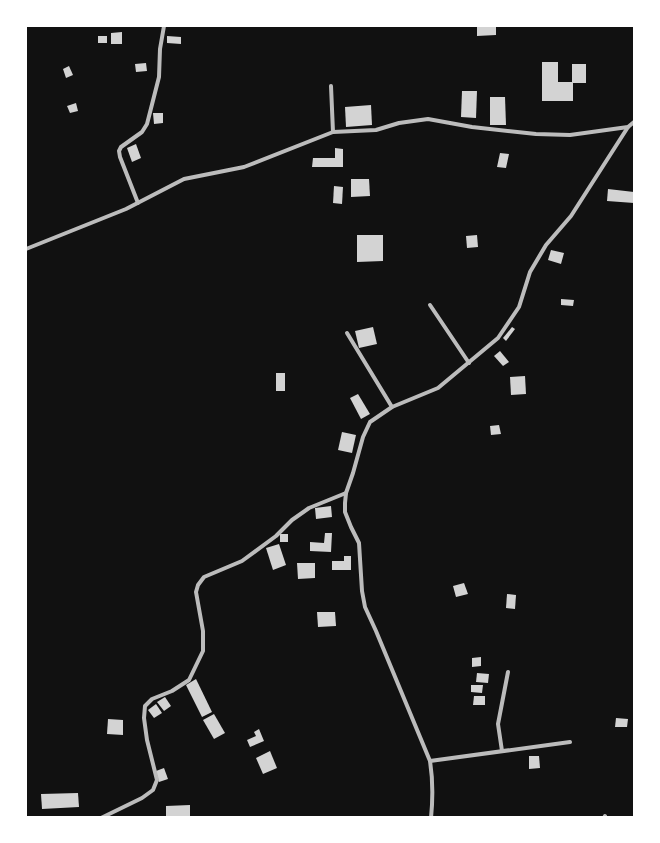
<svg xmlns="http://www.w3.org/2000/svg" width="660" height="843" viewBox="0 0 660 843" font-family="'Source Serif 4',serif">
<rect width="100%" height="100%" fill="#111"/>
<g fill="#d3d3d3">
<polygon points="477,26 496,26 496,35 477,36"/>
<polygon points="122,32 122,44 111,44 111,33"/>
<rect x="98" y="36" width="9" height="7"/>
<polygon points="167,36 181,37 181,44 167,43"/>
<polygon points="542,62 558,62 558,82 572,82 572,64 586,64 586,83 573,83 573,101 542,101"/>
<polygon points="146,63 147,71 136,72 135,64"/>
<polygon points="69,66 73,75 66,78 63,69"/>
<polygon points="462,91 477,91 476,118 461,117"/>
<polygon points="490,97 505,97 506,125 490,125"/>
<polygon points="76,103 78,111 70,113 67,106"/>
<polygon points="371,105 372,125 346,127 345,107"/>
<polygon points="153,113 163,113 163,123 154,124"/>
<polygon points="136,144 141,158 132,162 127,148"/>
<polygon points="335,148 343,149 343,167 312,167 313,158 335,158"/>
<polygon points="500,153 509,154 506,168 497,167"/>
<polygon points="351,179 369,179 370,196 351,197"/>
<polygon points="334,186 343,187 342,204 333,203"/>
<polygon points="608,189 634,192 634,203 607,201"/>
<polygon points="357,235 383,235 383,261 357,262"/>
<polygon points="477,235 478,247 467,248 466,236"/>
<polygon points="551,250 564,253 561,264 548,260"/>
<polygon points="561,299 574,300 573,306 561,305"/>
<polygon points="373,327 377,344 359,348 355,331"/>
<polygon points="512,327 515,329 506,341 503,338"/>
<polygon points="500,351 509,362 503,366 494,356"/>
<rect x="276" y="373" width="9" height="18"/>
<polygon points="525,376 526,394 511,395 510,377"/>
<polygon points="358,394 370,414 361,419 350,398"/>
<polygon points="499,425 501,434 491,435 490,426"/>
<polygon points="342,432 356,435 352,453 338,450"/>
<polygon points="331,506 332,517 316,519 315,508"/>
<polygon points="325,533 332,533 331,552 310,551 310,542 324,543"/>
<rect x="280" y="534" width="8" height="8"/>
<polygon points="279,544 286,565 273,570 266,548"/>
<polygon points="344,556 351,556 351,570 332,570 332,561 344,561"/>
<polygon points="297,563 315,563 315,578 298,579"/>
<polygon points="464,583 468,594 456,597 453,586"/>
<polygon points="507,594 516,595 515,609 506,608"/>
<polygon points="317,612 335,612 336,626 318,627"/>
<polygon points="481,657 481,666 472,667 472,658"/>
<polygon points="477,673 489,674 488,683 476,682"/>
<polygon points="196,679 212,712 202,717 186,685"/>
<polygon points="471,685 483,685 482,693 471,692"/>
<polygon points="474,696 485,696 485,705 473,705"/>
<polygon points="165,697 171,706 164,711 157,702"/>
<polygon points="156,704 162,713 154,718 148,710"/>
<polygon points="214,714 225,733 214,739 203,720"/>
<polygon points="616,718 628,719 627,727 615,727"/>
<polygon points="108,719 123,720 123,735 107,734"/>
<polygon points="259,729 264,741 250,747 247,740 256,736 254,732"/>
<polygon points="270,751 277,768 263,774 256,758"/>
<polygon points="529,756 539,756 540,768 529,769"/>
<polygon points="164,768 168,779 159,782 156,771"/>
<polygon points="78,793 79,807 42,809 41,794"/>
<polygon points="190,805 190,818 166,818 166,806"/>
</g>
<g fill="none" stroke-linecap="round" stroke-linejoin="round">
<g stroke="#bcbcbc" stroke-width="4">
<polyline points="331,86 333,132"/>
<polyline points="138,203 120,157 119,151 121,147 142,132 147,124 159,77 160,49 164,26"/>
<polyline points="26,249 126,209 184,179 244,167 333,132 376,130 399,123 428,119 472,127 536,134 570,135 628,127 634,122"/>
<polyline points="430,305 469,363"/>
<polyline points="347,333 392,407"/>
<polyline points="502,751 498,724 508,672"/>
<polyline points="430,761 570,742"/>
<polyline points="101,818 142,798 153,790 157,780 147,740 144,718 145,706 152,699 172,691 189,680 203,651 203,631 196,592 198,585 204,577 242,561 276,536 292,520 309,508 346,493"/>
<path d="M431 818C433 798 433 780 430 761L376 631 365 607 362 591 359 543 351 527 345 512V503L346 493 353 473 363 437 370 422 392 407 438 388 498 338 519 307 530 272 546 245 571 216 628 127"/>
<polyline points="604,818 605,816"/>
</g>
</g>
<rect width="660" height="843" fill="none" stroke="#ffffff" stroke-width="54"/>
</svg>
